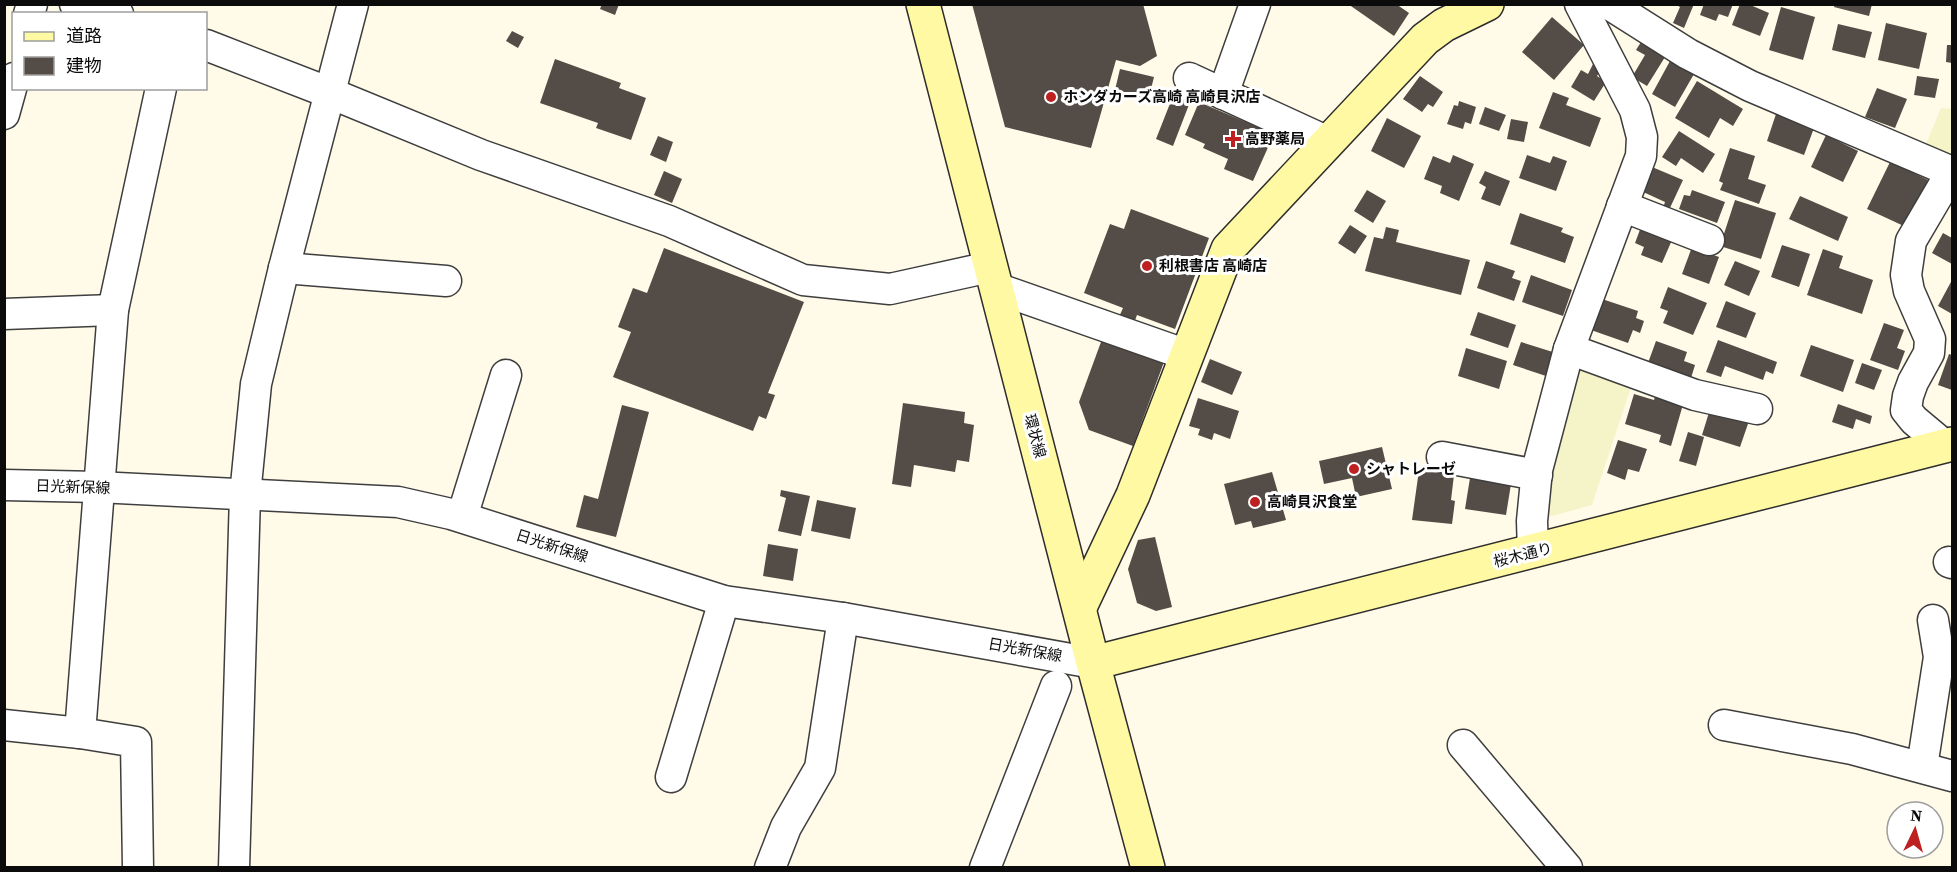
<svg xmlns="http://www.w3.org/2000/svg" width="1957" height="872" viewBox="0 0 1957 872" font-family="'Source Serif 4','Noto Sans JP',serif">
<rect width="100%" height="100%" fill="#fffbe8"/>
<g fill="#f5f3c8">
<polygon points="1941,108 1952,109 1952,161 1924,149"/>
<polygon points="1571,361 1634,378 1592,505 1541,519"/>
</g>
<g fill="#544c47">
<polygon points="602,4 619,4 615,15 600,9"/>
<polygon points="972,4 1143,4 1157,56 1140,66 1116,60 1091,148 1005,127"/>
<polygon points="1348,4 1396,4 1409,13 1394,36"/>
<polygon points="1675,4 1694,4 1684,28 1673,23 1680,7"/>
<polygon points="1704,4 1733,4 1728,17 1719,14 1716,21 1700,15"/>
<polygon points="1740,4 1748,4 1769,13 1760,36 1732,25"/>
<polygon points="1835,4 1872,4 1869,16 1834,7"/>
<polygon points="1781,7 1815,17 1803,60 1769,50"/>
<polygon points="1552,17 1584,45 1554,80 1522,52"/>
<polygon points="1886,23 1927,33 1919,69 1878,60"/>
<polygon points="1838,24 1872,32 1865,58 1832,50"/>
<polygon points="512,31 524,37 518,48 506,41"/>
<polygon points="1641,42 1665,57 1647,86 1632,77 1645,55 1636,50"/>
<polygon points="1947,45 1952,45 1952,63 1946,62"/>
<polygon points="555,59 621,83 619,88 646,98 631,140 596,128 598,123 540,103"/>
<polygon points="1670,61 1694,74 1675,107 1652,94"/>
<polygon points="1593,64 1601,69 1597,76 1606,82 1594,101 1571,87 1581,70 1588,74"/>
<polygon points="1120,69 1154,77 1148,101 1114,94"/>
<polygon points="1420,76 1443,92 1433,107 1428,104 1422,112 1403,99"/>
<polygon points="1917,76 1939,79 1935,98 1914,95"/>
<polygon points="1697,81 1743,109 1733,126 1720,118 1709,138 1675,118"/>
<polygon points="1877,88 1907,99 1895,128 1865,117"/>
<polygon points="1553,92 1569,98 1566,105 1601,118 1590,147 1539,128"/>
<polygon points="1173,96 1190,102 1173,146 1156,139"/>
<polygon points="1459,101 1476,107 1471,124 1465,122 1463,129 1447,124 1454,105 1458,106"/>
<polygon points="1199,102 1274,134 1253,181 1224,169 1228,159 1203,148 1205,144 1185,135"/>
<polygon points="1485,107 1506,115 1499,131 1479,124"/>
<polygon points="1776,114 1814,128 1804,155 1767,141"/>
<polygon points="1387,118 1421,136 1404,168 1371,151"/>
<polygon points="1511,119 1528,122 1524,142 1507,139"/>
<polygon points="1679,131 1715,154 1703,173 1681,158 1676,166 1662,157"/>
<polygon points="1826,135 1858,151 1843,182 1811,167"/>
<polygon points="658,136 673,142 666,162 650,155"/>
<polygon points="1730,148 1755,156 1748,179 1766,185 1759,204 1720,190 1723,183 1719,181"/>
<polygon points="1453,155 1474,164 1459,201 1440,193 1442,186 1424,179 1433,156 1450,163"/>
<polygon points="1527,155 1550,163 1553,156 1567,161 1556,191 1519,178"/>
<polygon points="1890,162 1928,180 1906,227 1867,209"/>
<polygon points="1652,167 1683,180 1669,210 1663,208 1665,202 1641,191"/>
<polygon points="664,171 682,179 672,203 654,195"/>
<polygon points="1485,171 1510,181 1500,206 1481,199 1486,187 1479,183"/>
<polygon points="1367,190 1386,201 1373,223 1354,211"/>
<polygon points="1692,190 1725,202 1717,223 1679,209 1684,195 1690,196"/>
<polygon points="1800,196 1848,217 1838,241 1789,219"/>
<polygon points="1735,200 1776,213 1761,259 1720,246"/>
<polygon points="1131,209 1209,238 1175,329 1137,315 1134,323 1119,317 1123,308 1084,293 1110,224 1124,229"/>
<polygon points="1520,213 1563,228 1561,232 1574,237 1565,263 1510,244"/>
<polygon points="1350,225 1367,236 1355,254 1338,243"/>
<polygon points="1386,227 1399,230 1396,242 1470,260 1461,295 1365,271 1374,237 1383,239"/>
<polygon points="1641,227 1672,240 1662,263 1641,255 1644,247 1635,243"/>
<polygon points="1943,233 1952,238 1952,264 1932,253"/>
<polygon points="1782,245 1810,254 1799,287 1771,277"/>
<polygon points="1692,247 1719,257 1709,284 1682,274"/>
<polygon points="664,248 804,302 768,393 775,395 766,419 759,416 753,431 613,377 631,332 618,327 633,288 647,293"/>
<polygon points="1823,249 1843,256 1839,268 1873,280 1862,314 1807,295"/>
<polygon points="1486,261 1515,271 1512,278 1521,281 1514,301 1477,288"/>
<polygon points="1735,261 1760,271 1749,296 1724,285"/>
<polygon points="1531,275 1572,290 1563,316 1522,302"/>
<polygon points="1952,280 1952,314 1938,306"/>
<polygon points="1668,287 1707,303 1693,335 1663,323 1668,311 1660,308"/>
<polygon points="1602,299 1638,311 1636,318 1644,321 1640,333 1633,330 1628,343 1591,330"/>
<polygon points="1726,301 1756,313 1746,338 1716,327"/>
<polygon points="1478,312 1516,325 1508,348 1470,335"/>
<polygon points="1884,323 1904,330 1897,348 1905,351 1898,370 1870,360"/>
<polygon points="1105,331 1164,362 1133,446 1089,430 1079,402"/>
<polygon points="1718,340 1777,362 1773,374 1766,371 1763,380 1725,366 1721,377 1706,372"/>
<polygon points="1656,341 1687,352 1684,361 1695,365 1691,378 1648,363"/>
<polygon points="1521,342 1556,353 1549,377 1513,365"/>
<polygon points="1811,345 1854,360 1843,392 1800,376"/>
<polygon points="1466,348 1507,361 1499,389 1458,376"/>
<polygon points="1949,354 1952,355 1952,390 1938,385"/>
<polygon points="1210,359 1242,372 1232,395 1201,382"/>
<polygon points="1862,363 1882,370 1874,390 1855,383"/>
<polygon points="1656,393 1684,401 1671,446 1659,442 1661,435 1625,424 1634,394 1654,400"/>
<polygon points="1198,398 1239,411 1230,439 1214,433 1212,440 1198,435 1200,429 1189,426"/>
<polygon points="903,403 965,412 964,423 974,425 969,462 957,460 955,472 914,465 911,487 892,484"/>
<polygon points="1838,404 1872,416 1870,424 1856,419 1853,429 1832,422"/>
<polygon points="622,405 649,412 616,537 576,527 584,495 598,499"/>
<polygon points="1711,406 1750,418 1740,447 1702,435"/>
<polygon points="1688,432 1704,437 1696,466 1679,461"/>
<polygon points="1618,440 1647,449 1639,472 1628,469 1625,480 1607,473"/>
<polygon points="1382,447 1392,489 1356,497 1352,478 1324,484 1319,461"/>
<polygon points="1419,470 1454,475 1451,500 1455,501 1452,524 1412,520"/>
<polygon points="1272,472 1286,520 1253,528 1251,521 1235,525 1224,484"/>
<polygon points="1470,478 1511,484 1506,515 1465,509"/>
<polygon points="781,490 810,496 801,536 778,531 786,498 780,496"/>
<polygon points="817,500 856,508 850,539 811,531"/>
<polygon points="1155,537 1172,607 1156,611 1137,603 1128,569 1138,540"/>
<polygon points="768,544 798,549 793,581 763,576"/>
</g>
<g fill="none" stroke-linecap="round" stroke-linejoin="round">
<defs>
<g id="street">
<polyline points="75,4 118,14"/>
<polyline points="1609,4 1688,54 1750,86 1952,172"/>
<polyline points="29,14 32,4"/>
<polyline points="206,45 330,93 481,155 669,221 803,280 890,289 990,267"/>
<polyline points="1189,78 1328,142"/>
<polyline points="1223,94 1255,4"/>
<polyline points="4,114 14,78"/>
<polyline points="1622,206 1709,240"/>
<polyline points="284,268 446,281"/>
<polyline points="996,288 1187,355"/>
<polyline points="4,314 113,310"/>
<polyline points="1569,349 1695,395 1757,409"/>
<polyline points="1945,446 1914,420 1906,410 1908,396 1913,382 1929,353 1930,339 1909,291 1906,275 1911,241 1952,171"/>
<polyline points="1442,457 1537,475"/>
<polyline points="4,485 98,487 398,502 451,514 724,601 843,618 1093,663"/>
<polyline points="462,517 506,375"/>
<polyline points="1533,552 1532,521 1537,470 1569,349 1641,156 1642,137 1635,110 1580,4"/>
<polyline points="1949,562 1952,563"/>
<polyline points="4,725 80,733 136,742 138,868"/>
<polyline points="1724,725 1852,749 1952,776"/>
<polyline points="80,733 113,310 161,88"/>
<polyline points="1463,745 1567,868"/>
<polyline points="1922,767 1939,657 1933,620"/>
<polyline points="671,777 724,601"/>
<polyline points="234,868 245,495 256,384 284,268 353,4"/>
<polyline points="770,868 786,827 820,768 843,618"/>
<polyline points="985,868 1056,686"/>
</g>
<g id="secondary">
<polyline points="923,4 1093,663 1148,868"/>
<polyline points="1080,607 1133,495 1228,249 1425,39 1444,25 1487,4"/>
<polyline points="1093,663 1952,444"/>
</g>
</defs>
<use href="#street" stroke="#3e3e3e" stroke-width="33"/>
<use href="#secondary" stroke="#2d2d2d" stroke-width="36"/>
<use href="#street" stroke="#fff" stroke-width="30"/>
<use href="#secondary" stroke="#fff9a3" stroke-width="33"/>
</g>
<g fill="#be1f21" stroke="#fff" stroke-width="2">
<circle cx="1051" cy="97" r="6"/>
<path d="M1230 130h6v6h6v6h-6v6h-6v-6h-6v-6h6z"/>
<circle cx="1147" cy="266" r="6"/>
<circle cx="1354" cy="469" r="6"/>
<circle cx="1255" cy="502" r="6"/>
</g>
<g text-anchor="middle" stroke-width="6" stroke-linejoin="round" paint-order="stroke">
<g font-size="15" font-weight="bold" fill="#0b0b0b" stroke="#fff" text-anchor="start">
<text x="1063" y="102">ホンダカーズ高崎 高崎貝沢店</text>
<text x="1245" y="144">高野薬局</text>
<text x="1159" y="271">利根書店 高崎店</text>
<text x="1366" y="474">シャトレーゼ</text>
<text x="1267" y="507">高崎貝沢食堂</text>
</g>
<g font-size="15" fill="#0b0b0b" stroke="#fff">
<text transform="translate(1035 436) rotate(75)" y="5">環状線</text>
<text transform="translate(73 487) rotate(2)" y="5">日光新保線</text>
<text transform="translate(552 546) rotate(18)" y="5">日光新保線</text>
<text transform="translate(1523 555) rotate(-14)" y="5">桜木通り</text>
<text transform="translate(1025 650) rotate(10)" y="5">日光新保線</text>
</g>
</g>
<rect width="1957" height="872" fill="none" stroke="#0b0b0b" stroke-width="12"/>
<rect x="12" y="12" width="195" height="78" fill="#ffffff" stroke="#9d9d9d" stroke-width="1.5"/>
<rect x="24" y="32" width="30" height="9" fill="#fff9a3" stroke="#9d9d9d" stroke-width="1.5"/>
<text x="66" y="42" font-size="18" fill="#0b0b0b">道路</text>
<rect x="24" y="57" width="30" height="18" fill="#544c47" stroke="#9d9d9d" stroke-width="1.5"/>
<text x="66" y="72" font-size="18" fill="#0b0b0b">建物</text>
<g transform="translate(1915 830) rotate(5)"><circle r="28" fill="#ffffff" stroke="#9d9d9d" stroke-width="1.5"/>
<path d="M0-4.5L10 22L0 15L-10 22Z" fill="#be1f21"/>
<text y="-9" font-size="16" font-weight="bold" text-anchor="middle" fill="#0b0b0b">N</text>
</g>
</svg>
